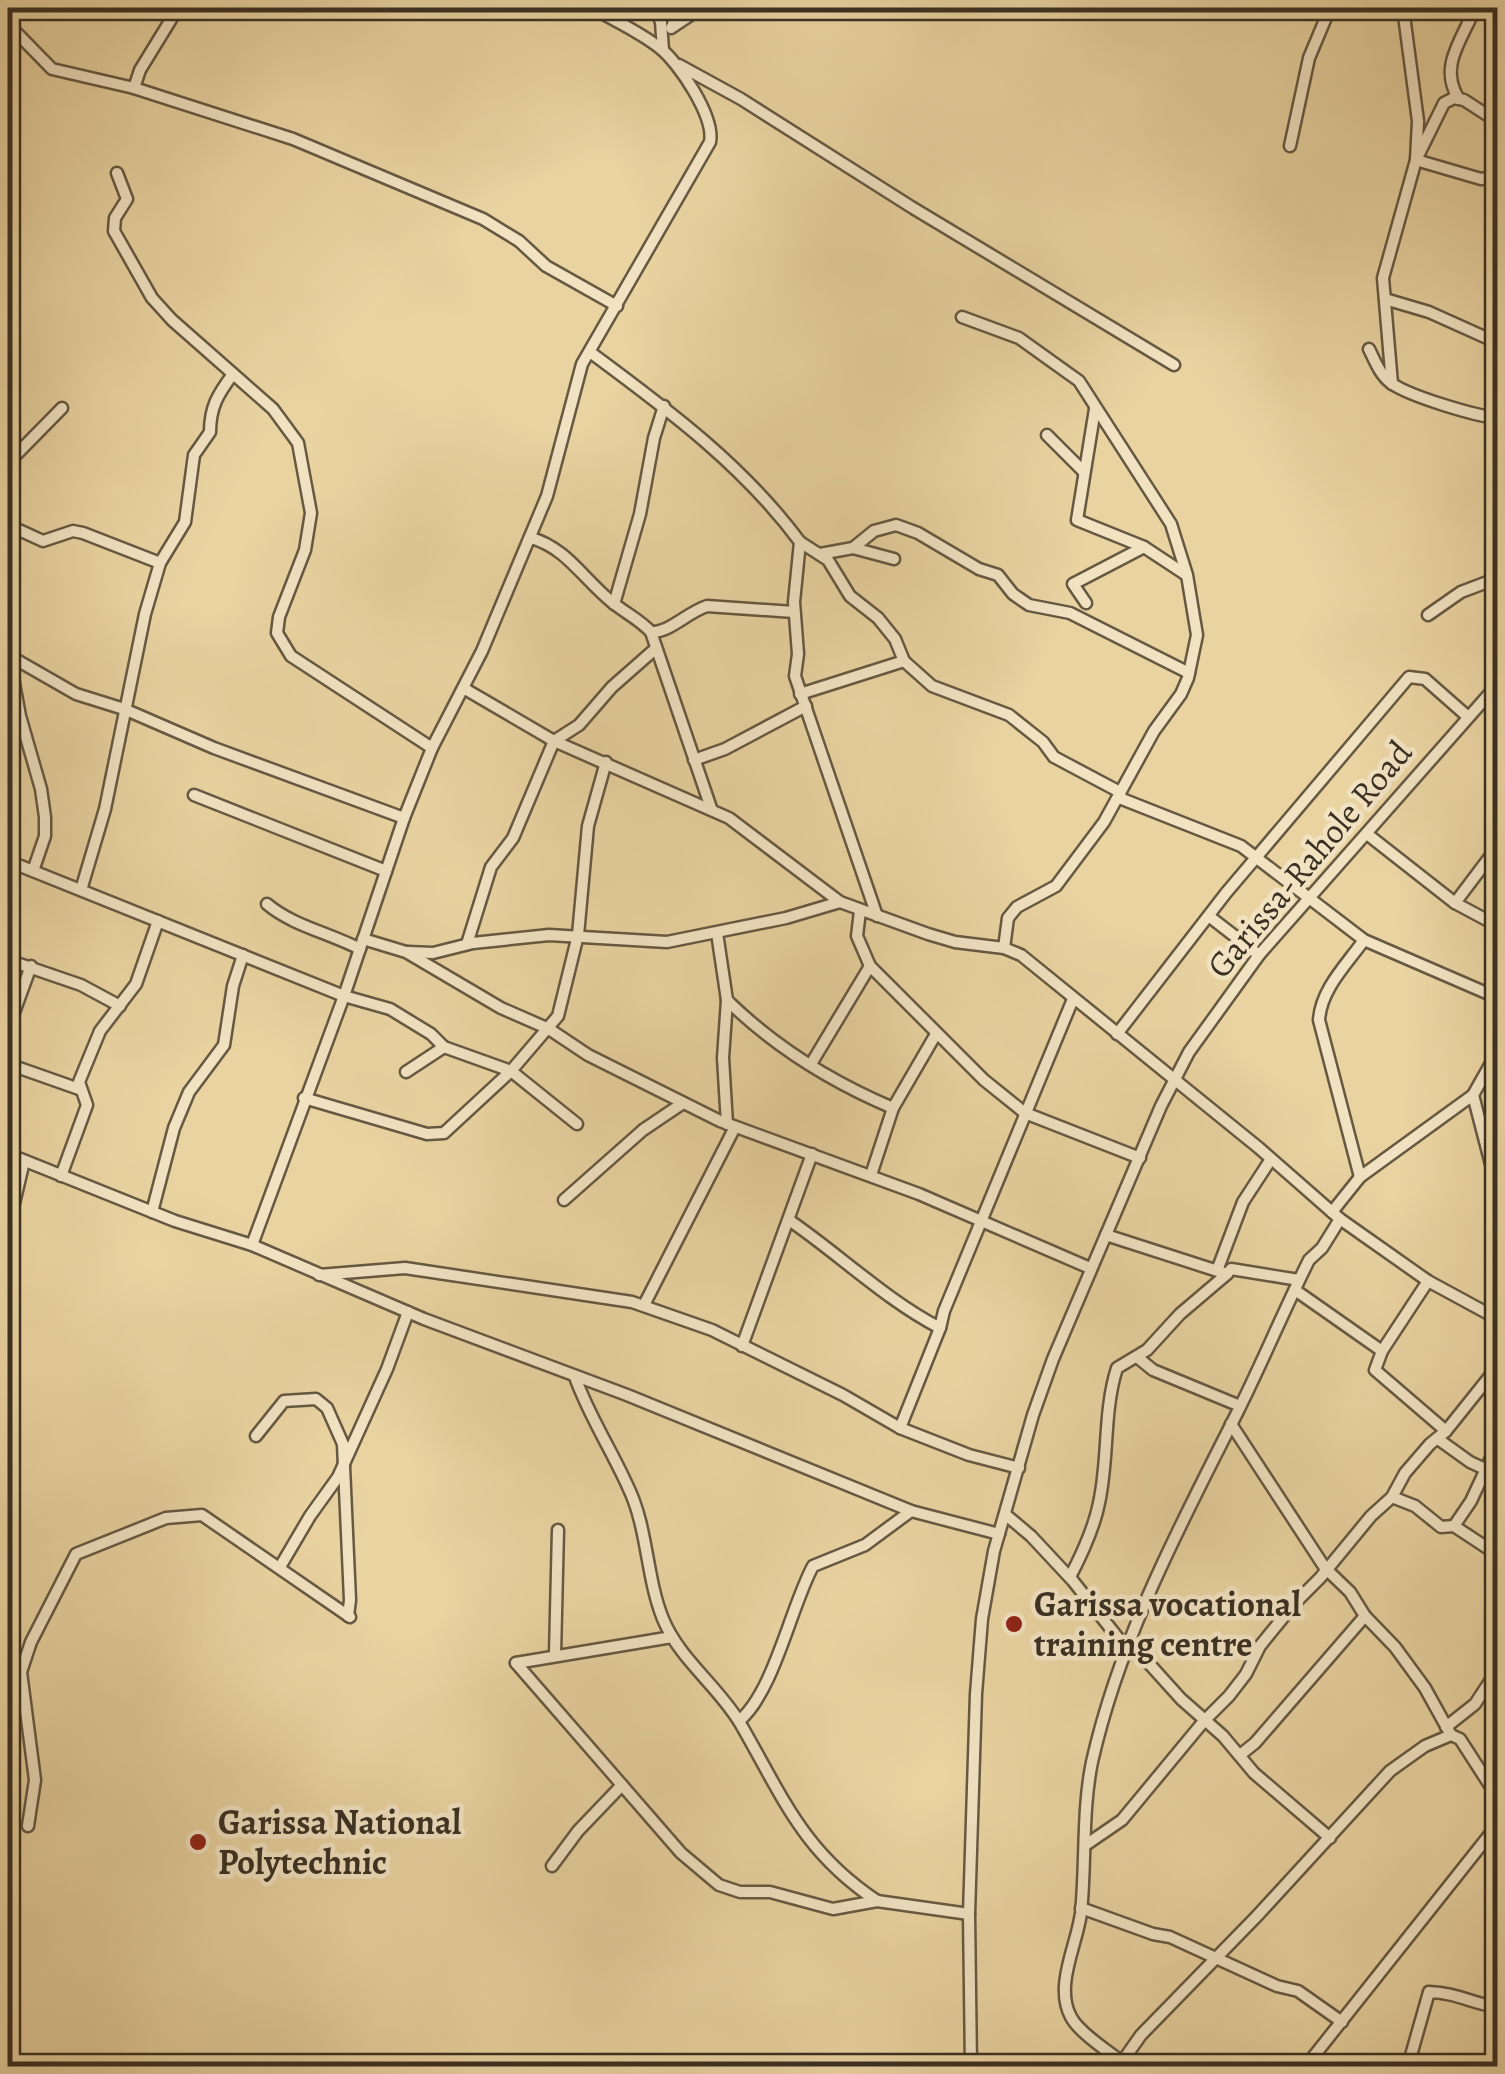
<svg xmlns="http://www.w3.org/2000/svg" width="1505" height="2074" viewBox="0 0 1505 2074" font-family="Alegreya,serif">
<rect width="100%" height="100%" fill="#e9d3a1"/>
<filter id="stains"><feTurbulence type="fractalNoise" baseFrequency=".002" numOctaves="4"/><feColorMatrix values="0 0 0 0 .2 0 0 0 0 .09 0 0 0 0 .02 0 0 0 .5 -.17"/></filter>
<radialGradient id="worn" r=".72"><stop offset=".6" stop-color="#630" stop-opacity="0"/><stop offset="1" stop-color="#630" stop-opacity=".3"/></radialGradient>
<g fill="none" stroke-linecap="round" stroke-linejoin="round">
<defs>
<g id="minor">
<polyline points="655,8 661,22 663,50"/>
<polyline points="8,24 52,69 134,88 140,70 178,8"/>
<polyline points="673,24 683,8"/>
<polyline points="671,28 701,8"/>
<polyline points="679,65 741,99 913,208 1174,365"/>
<polyline points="134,88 293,139 483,219 519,241 546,266 617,306"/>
<path d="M1459 99C1438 67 1462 40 1475 8"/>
<polyline points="1498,122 1464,100 1454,98 1444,103 1416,160 1481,179 1498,176"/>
<polyline points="1290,146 1309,58 1330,8"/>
<polyline points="117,173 127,199 115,218 114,231 152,298 172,320 273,409 298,443 311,513 305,550 279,617 277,633 291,656 432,748"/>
<polyline points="1385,299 1429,312 1498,343"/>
<polyline points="962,317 1019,338 1079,381 1171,524 1187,575 1197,635 1188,678 1181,694 1154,731 1104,822 1056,886 1017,907 1008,918 1004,948"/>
<path d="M1369 349C1375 361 1380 375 1391 383 1409 396 1475 416 1498 418"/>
<path d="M590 352C667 409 742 464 800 542L794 602 798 654 795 676 877 916"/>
<polyline points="1392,384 1383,278 1416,160 1418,121 1403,8"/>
<polyline points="1095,409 1077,520 1144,547 1185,574"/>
<polyline points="1047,435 1084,472"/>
<polyline points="8,463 62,408"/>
<polyline points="8,525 43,541 73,531 83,533 160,563"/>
<path d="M531 538C567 548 584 580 612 602 625 613 639 619 651 632L711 808"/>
<polyline points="853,548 874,531 896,525 918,533 979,569 998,575 1013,594 1029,605 1070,613 1189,673"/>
<polyline points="820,554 853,548 894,559"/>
<polyline points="1086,603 1073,584 1144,547"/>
<polyline points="614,604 640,514 654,438 664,406"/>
<polyline points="1428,615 1461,592 1498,578"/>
<path d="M651 632C671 632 686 613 707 606L794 612"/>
<polyline points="8,655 76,694 124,709 214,748 404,818"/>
<polyline points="9,656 20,716 41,789 45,817 45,836 33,871"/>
<polyline points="904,661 932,686 1009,715 1043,742 1054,757 1118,791 1122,799 1241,846 1364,940 1498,998"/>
<polyline points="465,689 554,741 729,818 840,902 928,934 955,942 1004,948 1021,955 1259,1148 1340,1219 1428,1281 1498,1319"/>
<polyline points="800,694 904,661 895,639 878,618 850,596 828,560 800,542"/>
<polyline points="694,760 725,749 806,706"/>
<polyline points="194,795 386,871"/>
<polyline points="1367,834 1455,903"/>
<polyline points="1498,846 1455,903 1498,926"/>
<polyline points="8,861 344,996 390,1009 431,1034 444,1047 511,1071 577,1124"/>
<path d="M81 890 105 809 145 614 160 563 185 522 194 455 210 432C210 407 218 394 233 374"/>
<path d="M267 904C293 926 330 933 360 949"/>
<polyline points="860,911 857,936 870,966 984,1080 1025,1113 1140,1158"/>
<polyline points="1210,917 1259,955"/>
<path d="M717 933 727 1000 731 1004C777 1048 834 1083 893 1108"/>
<polyline points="363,939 406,952 501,1008 549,1029 588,1055 720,1121 919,1194 1090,1268"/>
<polyline points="467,944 491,867 513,838 554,741 579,725 612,687 654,650"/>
<polyline points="408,952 433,953 473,943 549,935 667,942 786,918 840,902"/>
<polyline points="8,960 81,985 120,1006"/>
<polyline points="8,1029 31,966"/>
<polyline points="1117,1034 1226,893 1409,677 1425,679 1467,716"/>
<polyline points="8,1064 79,1089"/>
<polyline points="811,1064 870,966"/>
<polyline points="406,1072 444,1047"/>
<polyline points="1473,1095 1493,1172 1498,1177"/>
<polyline points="304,1098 427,1134 444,1133 511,1071 558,1016 578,935 588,826 606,762"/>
<polyline points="727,1124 723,1058 727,1000"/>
<polyline points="8,1154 175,1221 252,1245 424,1319 627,1395 911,1511 999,1534"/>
<polyline points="871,1175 893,1108 936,1034"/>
<polyline points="61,1176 87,1105 79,1082 100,1031 136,984 158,921"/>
<path d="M1360 1177 1319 1020C1321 989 1347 964 1364 940"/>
<polyline points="564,1200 643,1130 683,1103"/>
<polyline points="152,1212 174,1128 189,1092 224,1045 233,986 243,955"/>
<polyline points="1332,1212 1360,1177 1473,1095 1498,1051"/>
<path d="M789 1220C840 1255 886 1300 940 1328"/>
<polyline points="8,1229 24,1161"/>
<polyline points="1106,1235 1227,1274 1231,1269 1299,1280"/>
<path d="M252 1245 344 996 404 818 432 748 482 651 547 496 582 364 710 142C715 117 679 63 660 48 640 32 615 21 593 8"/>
<polyline points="1218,1268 1243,1202 1271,1159"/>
<polyline points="319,1275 405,1268 632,1302 712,1330 843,1395 900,1428 969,1455 1019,1468"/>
<polyline points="1428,1281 1382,1351 1375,1370 1446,1431"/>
<polyline points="1295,1290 1382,1351"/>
<polyline points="644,1305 735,1127"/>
<polyline points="742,1346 812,1154"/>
<polyline points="1137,1357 1153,1370 1240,1406"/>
<path d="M575 1377C589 1416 611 1449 628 1487 648 1528 646 1577 663 1619 680 1660 718 1686 740 1723 783 1797 802 1851 877 1901"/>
<polyline points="1231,1424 1325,1568 1350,1592 1365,1616 1395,1647 1425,1688 1451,1735 1460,1739 1489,1784 1498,1791"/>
<polyline points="900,1428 940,1328 944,1311 1073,999"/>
<polyline points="256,1436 284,1401 316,1399 327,1408 343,1444 350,1600 348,1616"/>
<polyline points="1438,1439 1470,1462 1498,1475"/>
<polyline points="1392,1497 1415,1506 1441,1527 1454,1526 1498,1555"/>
<polyline points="1006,1515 1031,1536 1073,1581 1126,1648 1144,1658 1181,1699 1223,1736 1254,1773 1330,1838"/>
<polyline points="1454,1526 1471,1501 1498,1443"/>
<polyline points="280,1567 310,1516 338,1477 387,1369 408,1312"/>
<path d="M1070 1577C1082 1554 1094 1529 1099 1503 1109 1458 1103 1412 1117 1368L1147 1350 1180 1314 1227 1274"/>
<polyline points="555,1654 558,1530"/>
<polyline points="516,1663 681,1853 719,1885 740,1892 770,1892 833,1909 877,1901 969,1914"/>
<polyline points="516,1663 672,1637"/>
<path d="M739 1721C774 1692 791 1606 813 1566L865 1545 911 1511"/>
<polyline points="1446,1727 1475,1704 1498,1669"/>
<polyline points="1240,1755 1255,1743 1365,1616"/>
<polyline points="28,1826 35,1780 21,1672 31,1642 76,1554 166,1518 202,1515 350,1617"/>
<polyline points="1087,1844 1122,1820 1204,1721 1229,1696 1246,1674 1260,1646 1294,1604 1320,1578 1371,1516 1392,1497 1405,1473 1430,1444 1446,1431 1498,1366"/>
<polyline points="552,1866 578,1831 622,1785"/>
<polyline points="1081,1908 1153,1934 1170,1937 1277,1986 1298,1991 1342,2022"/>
<polyline points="1122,2062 1141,2035 1257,1916 1390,1771 1425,1746 1451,1735"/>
<polyline points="971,2066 969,1914 976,1694 982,1619 994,1551 1033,1415 1053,1359 1161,1106 1189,1052 1259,955 1498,684"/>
<path d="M1128 2066C1113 2055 1079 2033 1071 2017 1054 1986 1077 1945 1081 1913 1086 1863 1082 1810 1092 1762 1120 1637 1181 1524 1238 1411 1263 1361 1284 1310 1309 1260L1322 1248 1340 1219"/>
<polyline points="1306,2066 1498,1824"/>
<path d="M1408 2066 1429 1992C1459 1993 1472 2004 1498 2007"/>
</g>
</defs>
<use href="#minor" stroke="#665942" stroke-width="15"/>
<use href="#minor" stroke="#f1e2c2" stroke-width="10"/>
</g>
<g fill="#8f2418" stroke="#f1e2c2" stroke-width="4">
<circle cx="1014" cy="1624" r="10"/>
<circle cx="198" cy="1842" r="10"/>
</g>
<g text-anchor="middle" stroke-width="9" stroke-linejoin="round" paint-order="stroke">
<g font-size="35" fill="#3a3023" stroke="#f1e2c2">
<text transform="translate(1309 859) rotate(-50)" y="12">Garissa-Rahole Road</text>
</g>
<g font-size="35" font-weight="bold" fill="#3a3023" stroke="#f1e2c2" text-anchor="start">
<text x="1034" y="1616">Garissa vocational<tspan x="1034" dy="40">training centre</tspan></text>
<text x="218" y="1834">Garissa National<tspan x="218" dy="40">Polytechnic</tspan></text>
</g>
</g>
<rect width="1505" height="2074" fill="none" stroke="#e9d3a1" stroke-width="40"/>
<rect x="10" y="10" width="1485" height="2054" fill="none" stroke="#3a3023" stroke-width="5"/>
<rect x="20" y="20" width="1465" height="2034" fill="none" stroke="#3a3023" stroke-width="2.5"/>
<rect width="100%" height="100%" filter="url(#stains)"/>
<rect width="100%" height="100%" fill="url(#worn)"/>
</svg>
